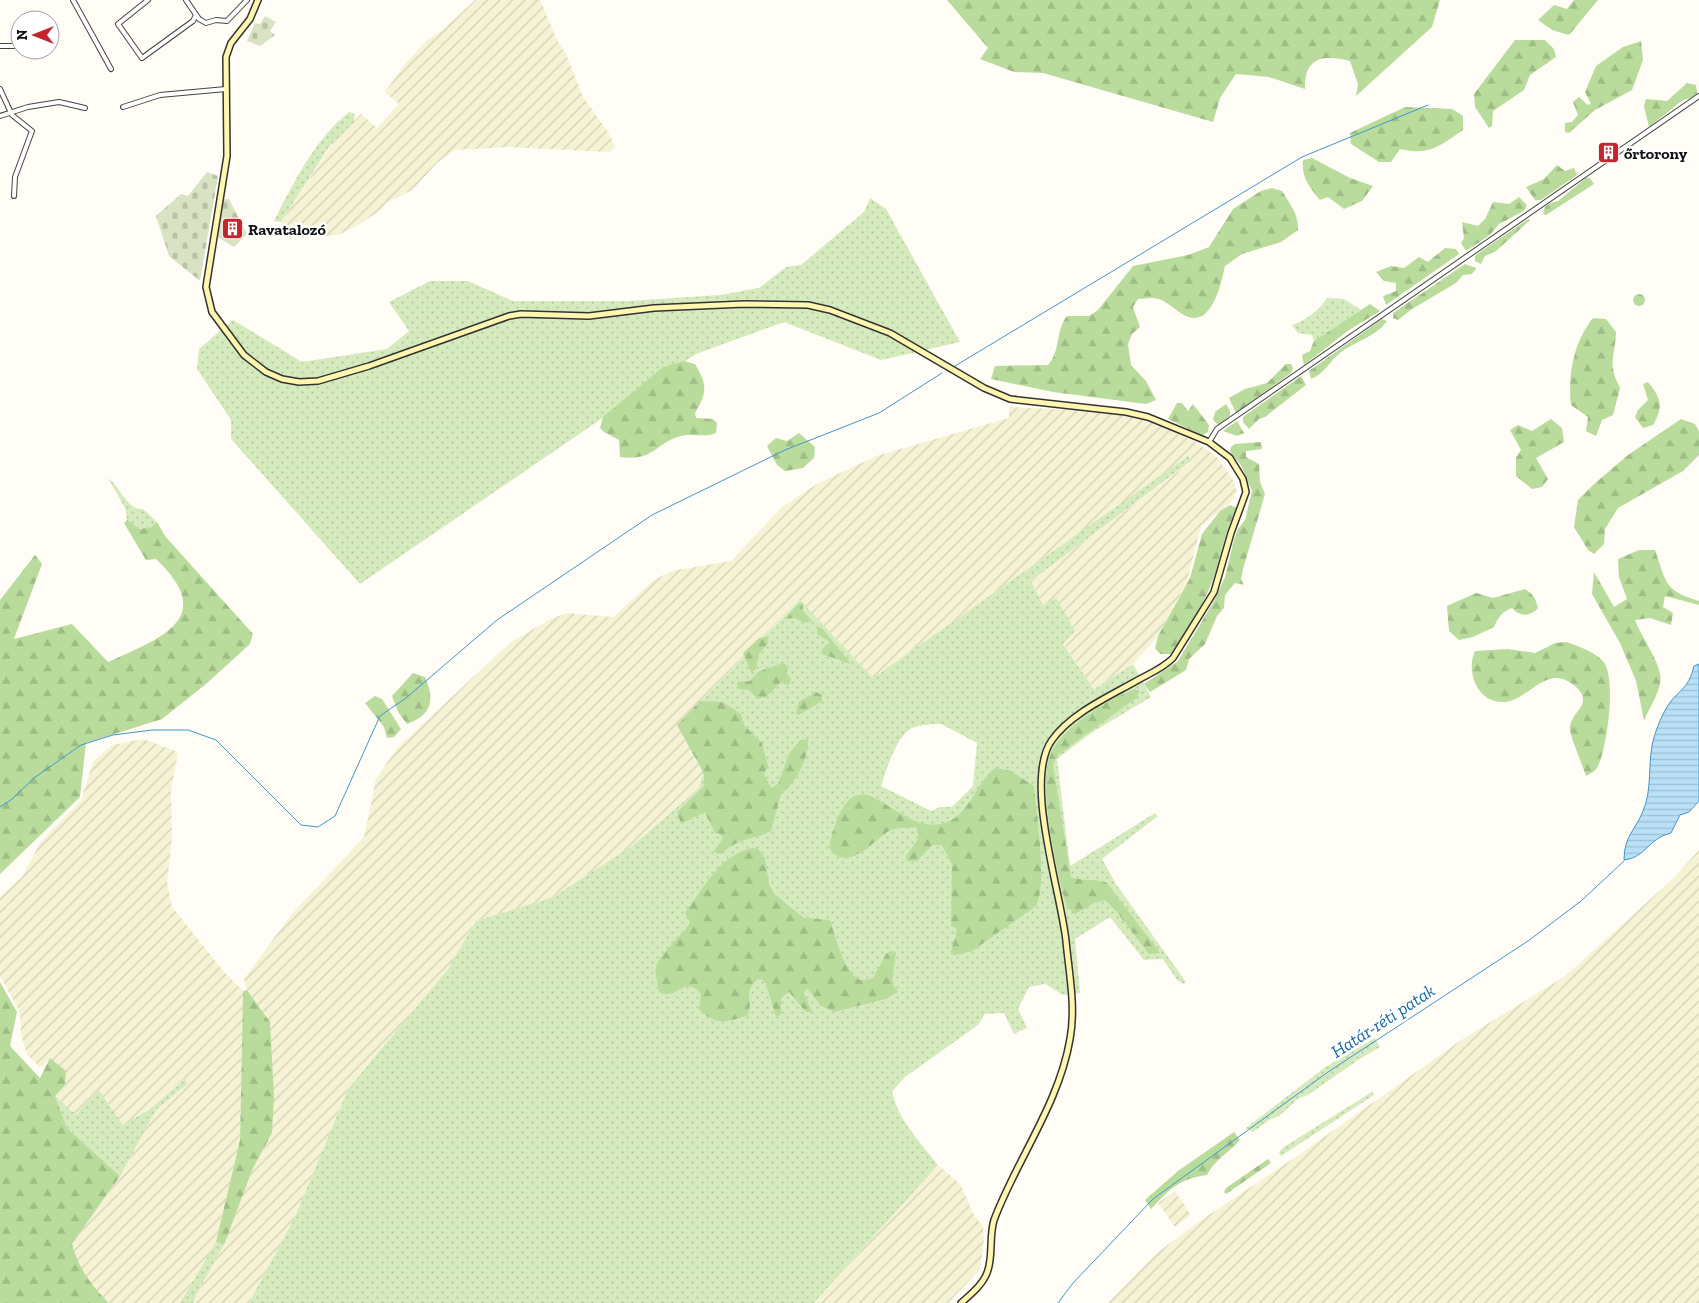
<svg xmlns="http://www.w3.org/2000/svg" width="1699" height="1303" viewBox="0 0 1699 1303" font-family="'Zilla Slab',serif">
<defs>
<pattern id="farmland-furrows" width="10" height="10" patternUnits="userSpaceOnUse" patternTransform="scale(1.25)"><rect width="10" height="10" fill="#f6f3d4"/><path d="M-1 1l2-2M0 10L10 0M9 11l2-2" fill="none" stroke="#d2cfb5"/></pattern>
<pattern id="grass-dots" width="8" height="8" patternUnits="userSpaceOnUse" patternTransform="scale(1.25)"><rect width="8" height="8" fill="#d5ebbd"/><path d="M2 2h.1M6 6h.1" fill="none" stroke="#b6c8a1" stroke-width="1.8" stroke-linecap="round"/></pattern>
<pattern id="forest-firs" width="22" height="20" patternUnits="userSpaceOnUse" patternTransform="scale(1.25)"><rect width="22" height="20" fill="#b9dc9c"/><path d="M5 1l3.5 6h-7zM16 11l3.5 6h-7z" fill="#9ebc85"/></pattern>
<pattern id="cemetery-stones" width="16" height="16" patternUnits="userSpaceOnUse" patternTransform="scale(1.25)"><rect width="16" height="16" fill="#d9e3c4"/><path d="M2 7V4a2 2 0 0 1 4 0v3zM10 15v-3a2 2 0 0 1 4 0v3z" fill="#b9c2a7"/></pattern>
<pattern id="water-rules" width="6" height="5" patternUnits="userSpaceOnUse" patternTransform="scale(1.25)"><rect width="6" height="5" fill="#b9e0f7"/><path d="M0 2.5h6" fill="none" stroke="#9ebfd3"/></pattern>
</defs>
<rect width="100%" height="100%" fill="#fffdf5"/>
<g fill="url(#farmland-furrows)">
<polygon points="475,0 540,0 558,42 566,54 583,97 606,129 615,146 609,152 509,147 455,150 437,163 412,190 385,204 382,209 357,226 340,234 322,237 284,231 281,222 337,137 361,114 377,128 399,104 385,92 404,65 426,41 443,30"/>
<polygon points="1009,407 1094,411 1129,416 1164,427 1194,441 1216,456 1233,480 1237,492 1229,504 1201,526 1187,582 1158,636 1133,664 1094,689 1063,643 1075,631 1056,598 1043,605 1031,581 1191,462 1188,457 873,678 799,600 677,725 700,767 703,775 699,788 632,846 553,897 476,921 448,969 348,1089 295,1217 249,1303 193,1303 197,1293 224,1245 253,1168 272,1133 270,1022 247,990 244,979 291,915 364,837 376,779 397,748 511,642 551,619 566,613 613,617 653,581 671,571 731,561 781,508 817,484 876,456 1009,418"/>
<polygon points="143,739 178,752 171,791 172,837 167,882 172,907 225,973 243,991 240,1140 216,1242 180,1303 109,1303 91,1285 78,1265 72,1244 120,1176 156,1110 186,1084 184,1079 151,1108 147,1109 123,1126 98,1090 76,1115 55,1096 65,1085 51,1058 40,1068 27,1054 21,1035 20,1012 0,976 0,897 22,877 40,843 81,800 93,762 112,745"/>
<polygon points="1699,850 1699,1303 1108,1303 1157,1253 1194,1225 1297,1156 1463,1039 1564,977 1673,879"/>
<polygon points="938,1165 960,1184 974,1215 983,1226 984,1239 980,1269 948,1303 814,1303"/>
<polygon points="1175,1191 1191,1215 1175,1227 1158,1203"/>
</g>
<g fill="url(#grass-dots)" fill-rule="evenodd">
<path d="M349 112 355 114 354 122 329 147 281 222 274 221C294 182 315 139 349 112Z"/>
<polygon points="870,198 886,209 960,342 881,360 784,322 696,354 360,584 231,439 231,420 197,369 199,349 233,320 302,362 387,349 409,331 389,302 430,281 468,281 513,301 629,301 720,295 759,288 786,267 801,265 864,212"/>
<path d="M1327 298 1344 299 1361 310 1314 341 1312 335 1298 333 1292 325C1307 320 1318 311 1327 298Z"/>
<path d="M1188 456 1191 461 1031 581 1043 605 1056 597 1075 631 1063 644 1094 689 1133 664 1151 697 1091 733 1057 759 1070 866 1155 813 1158 816 1102 859 1116 884 1186 982 1184 984 1177 980 1163 959 1144 960 1110 917 1075 939 1080 993 1063 995 1045 984 1029 987 1018 1009 1027 1028 1014 1034 1004 1013 985 1014 978 1025 905 1077 892 1092C899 1121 920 1142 938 1165L814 1303H249L295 1217 348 1089 448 969 476 921 553 897 632 846 699 788 703 775 700 767 677 725 800 600 873 678ZM931 724H941L977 743 973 786 952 807H940L931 811 881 786C886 771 896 736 912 728 917 726 925 725 931 724Z"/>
<path d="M108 478C120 487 128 511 143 509L157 522 151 527 140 529 127 520 125 508Z"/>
<polygon points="1375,1038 1380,1047 1358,1060 1308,1095 1299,1098 1279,1116 1269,1120 1253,1132 1246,1128 1324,1068"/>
<polygon points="185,1079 187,1084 156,1110 120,1176 67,1128 55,1096 76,1115 98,1089 123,1125 151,1108"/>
<polygon points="1372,1092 1374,1095 1281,1156 1279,1152 1284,1147"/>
<polygon points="216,1242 224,1245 197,1293 193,1303 180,1303"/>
</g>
<g fill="url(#forest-firs)">
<path d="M947 0H1440L1432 27 1356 96 1358 84 1350 61C1323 54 1304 57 1305 89L1269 77 1236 74 1220 98 1213 122 1043 73 1014 72 980 59 988 48Z"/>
<polygon points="1574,0 1598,0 1569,35 1552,30 1538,20 1554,5 1567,9"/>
<polygon points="1515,40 1545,40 1554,49 1556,57 1530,75 1524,90 1493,111 1492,126 1489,128 1475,107 1474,94"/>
<polygon points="1641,41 1643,60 1632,90 1595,110 1569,133 1565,132 1565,123 1572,122 1578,115 1573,102 1579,97 1588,105 1591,104 1585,92 1596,66 1623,47"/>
<polygon points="1687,83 1696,85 1697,93 1692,98 1683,100 1649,127 1644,106 1646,99 1667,101"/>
<path d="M1405 107 1452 109 1463 116V130C1440 146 1429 156 1400 149L1391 162H1379L1351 144 1350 133Z"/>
<path d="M1312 158 1350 178 1373 186 1362 201 1344 209 1328 197 1320 200C1310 188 1301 177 1303 160Z"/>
<polygon points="1557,165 1565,171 1574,168 1577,175 1541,200 1535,200 1526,187 1544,179"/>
<polygon points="1586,178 1590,178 1594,184 1546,215 1543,214 1545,207 1550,203 1558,201"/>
<path d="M1272 188 1282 191C1290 204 1299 215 1298 230L1281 242 1242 254 1225 266C1221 283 1212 330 1184 315 1176 311 1167 301 1158 299 1152 297 1144 299 1138 299L1133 307 1140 327 1132 334 1128 344 1131 365 1146 381 1156 400 1146 404 1053 392 991 379 995 366 1048 365C1061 351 1055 331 1067 316H1089L1098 310 1133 266 1188 255 1209 247 1233 209 1261 191Z"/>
<polygon points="1519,197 1527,205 1524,211 1499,224 1490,235 1466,251 1461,243 1464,238 1462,222 1478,226 1485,219 1493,202 1509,204"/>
<polygon points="1528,219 1530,220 1496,251 1485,256 1481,264 1475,261 1475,256 1480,252"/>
<polygon points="1445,248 1456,249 1459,254 1386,305 1383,296 1396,291 1396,283 1384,281 1376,272 1391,266 1404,268 1419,257 1428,262"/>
<polygon points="1465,264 1476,268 1472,274 1463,275 1456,283 1412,309 1398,320 1393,318 1393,313"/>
<circle cx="1639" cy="300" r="6"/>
<polygon points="1370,304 1380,311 1349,330 1304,365 1302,355 1310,351 1314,341"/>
<path d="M1593 318 1606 319 1616 332C1615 358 1607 362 1620 388L1613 415 1602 420 1596 436 1586 431 1588 417 1571 405C1568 375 1573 343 1593 318Z"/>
<path d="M1382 319 1387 321C1376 337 1355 341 1340 353 1330 361 1324 374 1311 379L1309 371Z"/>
<path d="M684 361 695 364C707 384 708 392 695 413L696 418 713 419 717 423 716 433C705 438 692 433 681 436 656 442 654 462 620 457L619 440 604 432 600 428 603 417 663 367Z"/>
<polygon points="1286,364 1291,364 1293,368 1291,373 1236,413 1229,398 1245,389 1267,383"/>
<polygon points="1301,376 1306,385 1265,417 1259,419 1249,429 1243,422 1243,417"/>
<path d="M1648 382C1661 398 1664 407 1653 425L1643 428 1635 417 1638 410 1648 400 1643 384Z"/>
<polygon points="1177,403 1182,403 1188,411 1193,404 1209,425 1208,432 1203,435 1199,434 1168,419"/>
<polygon points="1226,404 1230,411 1230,415 1219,426 1213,420 1215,412"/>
<polygon points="1551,419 1562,428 1564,442 1536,458 1548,479 1542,487 1532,489 1516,476 1516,458 1521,450 1510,430 1518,425 1532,431"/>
<polygon points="1681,419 1695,424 1699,431 1699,455 1683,471 1618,508 1605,529 1604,544 1594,554 1588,550 1574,527 1578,500 1593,485 1628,455"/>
<polygon points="1237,421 1244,433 1237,436 1223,431"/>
<polygon points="799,433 815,447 814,458 803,468 785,471 777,465 767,446 776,438 787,441"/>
<polygon points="1261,442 1262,449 1246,451 1246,457 1259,464 1260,482 1265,494 1243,569 1241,579 1244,585 1235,583 1225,595 1224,608 1217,616 1205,644 1189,659 1186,670 1150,692 1144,684 1178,661 1214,601 1225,577 1234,540 1238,529 1245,520 1252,491 1241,465 1230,452 1231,447 1235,444"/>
<path d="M1230 505 1237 508C1224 532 1221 558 1212 582 1202 608 1186 631 1171 654H1160L1155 648 1158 636 1190 578 1202 534 1220 511Z"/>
<path d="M127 520 140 529 151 527 157 522 165 536 253 634 250 644 206 684 162 719 86 743 80 797 0 874V600L35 555 42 564 14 639 72 624 108 662C160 638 219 619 156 559L146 560 124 523Z"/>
<path d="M1639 550H1655C1667 583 1663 590 1699 601V605L1665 596 1663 607 1673 613 1671 625 1650 618 1635 620C1641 637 1665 668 1660 684 1657 697 1649 709 1644 720L1636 681 1620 643 1592 594 1594 572 1614 607 1627 599 1619 577 1618 559Z"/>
<path d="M1525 589C1533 594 1536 599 1538 608 1530 617 1520 617 1512 608 1501 612 1498 618 1494 627L1473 637 1459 640 1449 631 1447 606 1476 593 1493 598Z"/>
<polygon points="799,603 803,605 803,611 812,621 806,623 794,618 784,619"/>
<polygon points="821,627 851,664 822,654 822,649 830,642 817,634 817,629"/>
<polygon points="767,637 768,643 759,654 756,669 751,672 743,653 759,638"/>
<path d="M1566 642C1578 646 1593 651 1603 661 1617 677 1607 748 1598 766 1596 771 1591 773 1586 776 1583 766 1570 736 1570 729 1570 712 1593 705 1578 689 1573 683 1563 677 1555 678 1534 680 1518 708 1495 701 1474 696 1467 667 1475 651L1508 649 1535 653 1555 643Z"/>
<polygon points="782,663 787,665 787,674 791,679 789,685 780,683 766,697 757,699 749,690 738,689 737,682 750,681 758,672"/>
<path d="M413 673 425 677C435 700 432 715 407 724L398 712 392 696Z"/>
<path d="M1135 689 1140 691 1135 699 1059 754 1053 764 1071 877C1083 882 1096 878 1107 883L1160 953 1149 954 1116 911 1105 900 1094 903 1075 914 1067 907C1057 873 1038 789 1050 756 1058 730 1110 698 1135 689Z"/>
<polygon points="816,692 822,695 822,701 799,715 796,713 799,702"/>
<polygon points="375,696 382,699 401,729 394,737 387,738 384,727 365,703"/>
<path d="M700 701 723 702 741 714 744 725 762 743 768 766 764 774 771 788 778 784 789 754 800 740 808 739C810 756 795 785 781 794L771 831C759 838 746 838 733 845 727 848 725 853 717 854L714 851 723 838 720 834 715 833 705 812 681 824 677 812 704 786V773L677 725Z"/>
<path d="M995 768 1011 771 1034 786C1036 813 1048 884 1036 906L972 951 956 955 951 954C951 944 958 937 956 928L951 926 952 864 942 845H932L917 861H907L906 856 919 838 916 827C908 828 895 827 889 831 873 841 846 875 829 847 855 734 895 843 947 822 970 814 976 782 995 768Z"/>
<path d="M753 848 758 849 765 858 769 884 774 894 804 918 830 920C835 935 844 975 861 980 864 980 870 979 873 978L886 954 891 951 896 952 892 983 898 992 885 999 834 1012 820 1005 807 988 804 993 812 1012H806L789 992 781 998V1014L776 1017 766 984 763 980 758 979C741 993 755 1002 747 1016 724 1022 719 1026 699 1010L701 994C684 973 677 1002 659 992 658 984 655 976 656 968 656 957 683 935 690 923L685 913C704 888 720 854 753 848Z"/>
<path d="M0 982 17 1012 10 1046 40 1078 50 1058 66 1071 65 1085 55 1096 67 1128 120 1176 72 1244C79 1269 91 1285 109 1303H0Z"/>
<polygon points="247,990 270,1022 274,1096 272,1133 253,1168 224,1245 216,1242 240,1140 243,991"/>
<path d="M1234 1132 1240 1140C1229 1153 1214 1160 1207 1175 1179 1179 1171 1188 1151 1209L1145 1200 1178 1171Z"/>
<polygon points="1268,1159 1271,1163 1226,1194 1224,1192 1226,1188"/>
</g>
<g fill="url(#cemetery-stones)">
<polygon points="265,16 276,22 270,31 275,35 260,46 247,41 255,23 260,24"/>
<polygon points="207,172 218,176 200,281 169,256 156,216 181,194 188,196"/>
<polygon points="223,199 229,199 247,234 234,247 216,236"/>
</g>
<path fill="url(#water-rules)" stroke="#3f96cf" d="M1699 664V801L1689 812 1680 815 1671 833C1647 839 1647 857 1624 860 1624 836 1635 831 1643 811 1652 790 1648 768 1652 746 1654 734 1661 717 1667 707 1678 689 1688 691 1694 666Z"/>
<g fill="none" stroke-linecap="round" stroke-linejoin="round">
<g stroke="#3f96cf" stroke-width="1">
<polyline points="955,366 1302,157 1428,105"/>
<polyline points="0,807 11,800 34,778 81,745 113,735 152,730 188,730 216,740 301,825 318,827 335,816 380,716 406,698 497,620 652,515 785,450 879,413 942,373"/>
<polyline points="1058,1303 1073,1283 1153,1199 1328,1072 1528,941 1581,901 1624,861"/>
</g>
<defs>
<g id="street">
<polyline points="73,0 111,69"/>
<polyline points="148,0 118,24 142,58 193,21 196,15"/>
<polyline points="186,0 199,19 206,23 216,20 227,21 247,0"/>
<polyline points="0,46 20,46"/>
<polyline points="0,89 12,115 32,131 15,177 14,196"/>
<polyline points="123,107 160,95 226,89"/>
<polyline points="0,116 28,107 59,102 85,108"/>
<polyline points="1209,442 1217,429 1699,96"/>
</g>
<path id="secondary" d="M258 0 250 19 231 43 226 57 227 156 206 287 212 312 244 355 266 372 282 379 299 382 318 381 369 366 509 316 521 314 589 316 654 308 744 304 808 305 830 310 890 333 984 388 1010 399 1126 412 1148 417 1209 442 1230 458 1243 479 1246 492 1231 533 1214 592 1173 658C1163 668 1151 673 1138 680 1110 696 1071 713 1052 740 1023 780 1061 892 1066 941 1069 973 1076 1007 1070 1039 1059 1104 1017 1159 994 1220 989 1237 993 1254 988 1270 984 1284 971 1294 961 1303"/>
</defs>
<use href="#street" stroke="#444" stroke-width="6"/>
<use href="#secondary" stroke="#333" stroke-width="8"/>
<use href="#street" stroke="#fff" stroke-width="4"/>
<use href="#secondary" stroke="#fff6b0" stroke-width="5"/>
</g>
<defs>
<symbol id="building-square" viewBox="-11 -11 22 22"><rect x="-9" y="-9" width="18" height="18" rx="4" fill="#c4262e" stroke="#fff"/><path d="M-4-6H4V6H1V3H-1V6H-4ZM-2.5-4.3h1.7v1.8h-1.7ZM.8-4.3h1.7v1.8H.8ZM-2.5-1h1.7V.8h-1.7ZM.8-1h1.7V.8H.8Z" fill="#fff"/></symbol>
</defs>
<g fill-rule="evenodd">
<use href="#building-square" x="1596" y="140" width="25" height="25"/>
<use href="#building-square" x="220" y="216" width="25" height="25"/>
</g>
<g text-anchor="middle" stroke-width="5" stroke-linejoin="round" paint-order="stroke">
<g font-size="16" font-weight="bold" fill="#111" stroke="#fff" text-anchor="start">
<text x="1624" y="159">őrtorony</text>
<text x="248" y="235">Ravatalozó</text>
</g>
<g font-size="18" font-style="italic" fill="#1768a6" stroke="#fff">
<text transform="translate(1383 1021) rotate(-33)" y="6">Határ-réti patak</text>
</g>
</g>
<g transform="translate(35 35) rotate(270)"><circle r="24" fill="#ffffff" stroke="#a0a0a0"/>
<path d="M0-4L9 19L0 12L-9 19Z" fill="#c4262e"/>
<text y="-8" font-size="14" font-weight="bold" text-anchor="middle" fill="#111111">N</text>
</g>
</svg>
